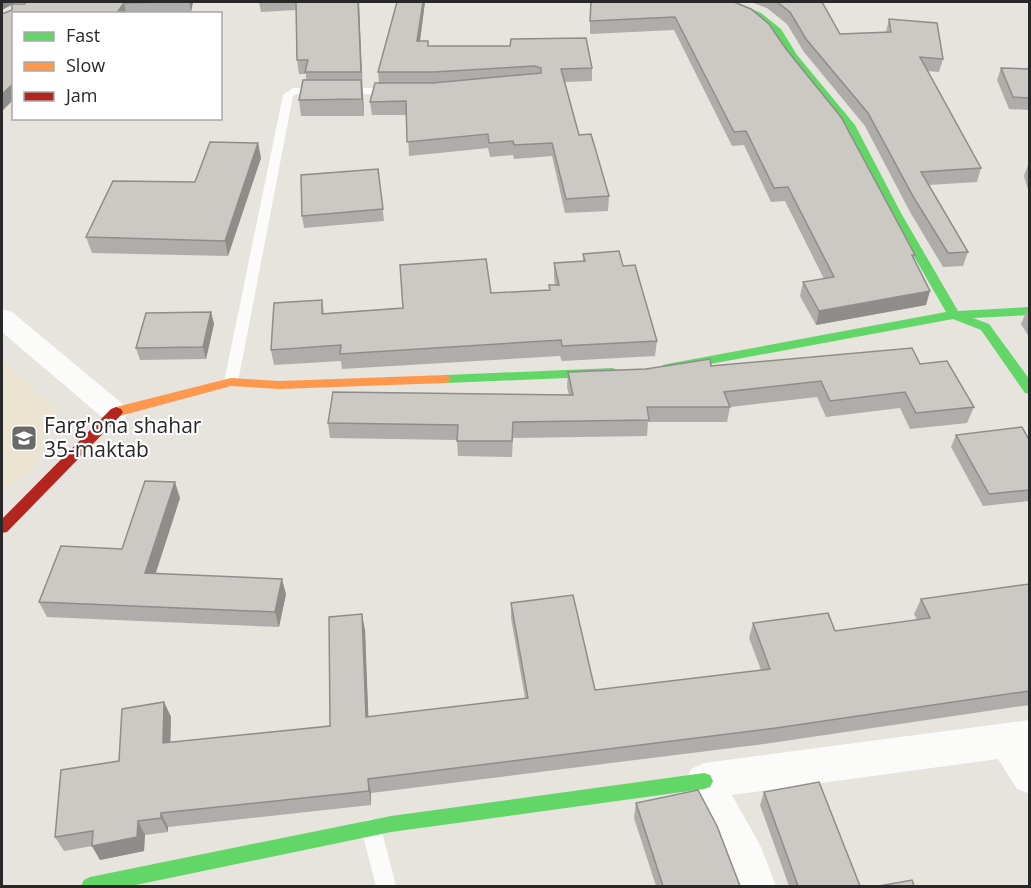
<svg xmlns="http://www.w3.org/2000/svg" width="1031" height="888" viewBox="0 0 1031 888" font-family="'Open Sans',sans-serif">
<rect width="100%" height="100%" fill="#e7e3dd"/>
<polygon fill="#eae4d1" points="2,360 57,409 35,466 2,491"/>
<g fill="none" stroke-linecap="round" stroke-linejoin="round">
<g fill="#fbfbfa" fill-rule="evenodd">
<polygon points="293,88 393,88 398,91 393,94 296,94 293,96 238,382 231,387 224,382 283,95"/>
<polygon points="371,819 378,821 381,828 396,886 376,886 361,828 364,821"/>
</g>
<g fill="#fbfbfa" fill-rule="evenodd">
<polygon points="2,309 12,312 124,405 129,412 124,419 114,422 104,419 2,332"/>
<polygon points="1030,720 1030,794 1017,789 998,759 732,795 761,847 776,886 736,886 730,869 685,781 691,769 704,763"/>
</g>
<g fill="#63d668" fill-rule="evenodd">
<polygon points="726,2 736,2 761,13 781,29 797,55 855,125 901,213 958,311 1030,307 1030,315 973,318 989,324 1030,380 1030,394 1025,393 981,330 953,319 667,372 663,371 661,368 663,365 667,364 946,312 889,213 846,128 790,58 774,33 755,17"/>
<polygon points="613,368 619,372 613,376 446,383 440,379 446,375"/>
<polygon points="704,773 710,775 713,781 710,787 704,789 391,832 131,886 81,886 84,880 90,877 391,816"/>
</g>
<polygon fill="#ff974d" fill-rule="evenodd" points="446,375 452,379 446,383 280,389 231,386 116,417 109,412 116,407 231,378 280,381"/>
<polygon fill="#b3261e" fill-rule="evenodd" points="116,407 121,409 123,412 121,415 7,532 2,533 2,519 111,409"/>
</g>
<g fill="#afada9">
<polygon points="27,2 193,2 191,12 167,14 14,14 14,99 2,111 2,14 12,10"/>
<polygon points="259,2 359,2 364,116 301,116 299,100 306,80 306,74 299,74 297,60 296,10 261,12"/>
<polygon points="425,2 420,41 429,46 592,68 592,81 565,82 579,135 609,196 608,211 565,213 552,156 514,159 513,155 490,157 488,148 409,156 407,115 372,115 370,102 379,83 378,72"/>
<polygon points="590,2 734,2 915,255 914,259 926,305 816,325 800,296 803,282 824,279 785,201 771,202 744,145 732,146 674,30 590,34"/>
<polygon points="751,2 821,2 840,34 886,32 889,19 943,59 939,72 927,71 981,168 977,182 928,185 968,252 963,266 943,267 910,212 865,126 804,52 787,24 767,8"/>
<polygon points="1001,68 1029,69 1029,110 1009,109 997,80"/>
<polygon points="258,143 261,158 228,256 92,253 86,237 195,182"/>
<polygon points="1028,165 1029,165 1029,193 1024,176"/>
<polygon points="378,169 384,221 304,228 302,216"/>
<polygon points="583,254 623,266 657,341 655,356 562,361 560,356 342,369 341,361 274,365 271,350 322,300 324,313 403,308 491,293 549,290 549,285 555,285 554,278 554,263 583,261"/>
<polygon points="1028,308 1029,308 1029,337 1021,324"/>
<polygon points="211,312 214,324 206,359 140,360 136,348"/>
<polygon points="920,364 974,407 967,423 910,429 900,408 826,417 817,397 730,407 727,422 648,422 647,436 513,438 512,457 458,456 457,440 330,438 328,423 569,395 567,387 568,372 711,366"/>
<polygon points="956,435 1029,440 1029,501 983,506 951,447"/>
<polygon points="180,498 155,574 286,594 279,627 47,617 39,602 122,549"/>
<polygon points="1029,584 1029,705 771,743 371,793 371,805 168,827 168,832 145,835 144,851 100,860 92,846 64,851 55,837 119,761 164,702 171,717 170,742 330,726 365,630 368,717 525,698 511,618 511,603 595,690 761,670 749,638 753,623 835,631 917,620 914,614 921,599"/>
<polygon points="764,792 860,886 789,886 760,805"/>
<polygon points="636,803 740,886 656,886 634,818"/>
</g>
<g fill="#8f8d89">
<polygon points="2,2 17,2 2,10"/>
<polygon points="189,2 193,2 191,12"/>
<polygon points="358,2 359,2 362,86 361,72"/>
<polygon points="423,2 425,2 418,55 417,41"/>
<polygon points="124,3 126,14 116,14"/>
<polygon points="361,80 363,96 364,116 362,99"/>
<polygon points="14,83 14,99 2,111 2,94"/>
<polygon points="258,143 261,158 228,256 225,241"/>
<polygon points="930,291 926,305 816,325 819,311"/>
<polygon points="211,312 214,324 206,359 203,347"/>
<polygon points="175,482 180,498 151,588 145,573"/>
<polygon points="282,579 286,594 279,627 275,612"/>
<polygon points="362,614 365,630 369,732 366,717"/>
<polygon points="164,702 171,717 170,758 163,743"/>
<polygon points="368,779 371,793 371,805 369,791"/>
<polygon points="161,813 168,827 168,832 161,818"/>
<polygon points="138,821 145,835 144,851 100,860 92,846"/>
</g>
<g fill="#ccc9c4" stroke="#8f8d89" stroke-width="1.5">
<polygon points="27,2 163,2 124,3 116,14 14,14 14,83 2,94 2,14 12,10 12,4 24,4"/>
<polygon points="296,2 358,2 361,72 305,72 308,60 297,60"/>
<polygon points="397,2 423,2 417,41 428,41 428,46 510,46 511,39 586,38 592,68 561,69 579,135 591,134 609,196 566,199 552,143 514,145 513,141 489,143 488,134 407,142 406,101 370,102 375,83 433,83 541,73 541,68 535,66 433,72 378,72"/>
<polygon points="591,2 734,2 751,9 769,24 786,49 841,117 915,255 912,255 930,291 819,311 803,282 834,277 788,187 774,188 746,131 734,132 675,17 590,21"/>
<polygon points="777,2 822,2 840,34 891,32 889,19 937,23 943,59 920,57 981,168 921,172 968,252 948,253 914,198 868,113 806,39 790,12"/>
<polygon points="1001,68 1029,69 1029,98 1013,97"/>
<polygon points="303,80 361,80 362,99 299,100"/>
<polygon points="210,142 258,143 225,241 86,237 113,181 195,182"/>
<polygon points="378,169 383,209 302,216 301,175"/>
<polygon points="619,251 623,266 635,265 657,341 562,346 561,340 340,354 341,345 271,350 274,303 322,300 322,314 403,308 400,265 486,259 491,293 550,290 549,285 559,285 554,263 585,261 583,254"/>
<polygon points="211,312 203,347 136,348 146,313"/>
<polygon points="912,348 920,364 947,361 974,407 916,413 905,392 830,401 821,381 724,392 730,407 647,407 649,420 513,422 512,441 457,441 458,425 328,423 333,392 573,395 568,372 646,369 710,359 711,366"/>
<polygon points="1022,427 1029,440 1029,490 989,494 956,435"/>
<polygon points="145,481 175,482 145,573 282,579 275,612 39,602 61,546 122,549"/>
<polygon points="1029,584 1029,691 776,728 368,779 369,791 161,813 161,818 138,821 137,837 92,846 93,831 55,837 61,770 119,761 122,709 164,702 163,743 330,726 329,617 362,614 366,717 528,698 511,603 573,595 595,690 770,669 753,623 828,613 835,631 930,618 921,599"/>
<polygon points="819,782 860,886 798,886 764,792"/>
<polygon points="698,790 717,826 740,886 663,886 636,803"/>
<polygon points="912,880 914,886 879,886"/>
</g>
<defs>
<symbol id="school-square" viewBox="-11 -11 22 22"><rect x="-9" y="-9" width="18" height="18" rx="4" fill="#6b6967" stroke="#fff"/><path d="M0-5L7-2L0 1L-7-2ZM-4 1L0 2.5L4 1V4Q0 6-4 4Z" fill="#fff"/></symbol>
</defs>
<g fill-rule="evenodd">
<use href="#school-square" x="9" y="423" width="30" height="30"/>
</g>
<g text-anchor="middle" stroke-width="4.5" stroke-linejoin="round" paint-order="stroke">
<g font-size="21" fill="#282828" stroke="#fff" text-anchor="start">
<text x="44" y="433">Farg'ona shahar<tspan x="44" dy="24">35-maktab</tspan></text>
</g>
</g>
<rect width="1031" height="888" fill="none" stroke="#282828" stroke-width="6"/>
<rect x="12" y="12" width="210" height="108" fill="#ffffff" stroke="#a9a9a9" stroke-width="1.5"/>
<rect x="24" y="32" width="30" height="9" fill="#63d668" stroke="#a9a9a9" stroke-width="1.5"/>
<text x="66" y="42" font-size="18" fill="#282828">Fast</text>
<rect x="24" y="62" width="30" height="9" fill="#ff974d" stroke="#a9a9a9" stroke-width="1.5"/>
<text x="66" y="72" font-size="18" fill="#282828">Slow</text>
<rect x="24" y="92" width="30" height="9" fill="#b3261e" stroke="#a9a9a9" stroke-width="1.5"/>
<text x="66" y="102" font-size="18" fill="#282828">Jam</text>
</svg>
